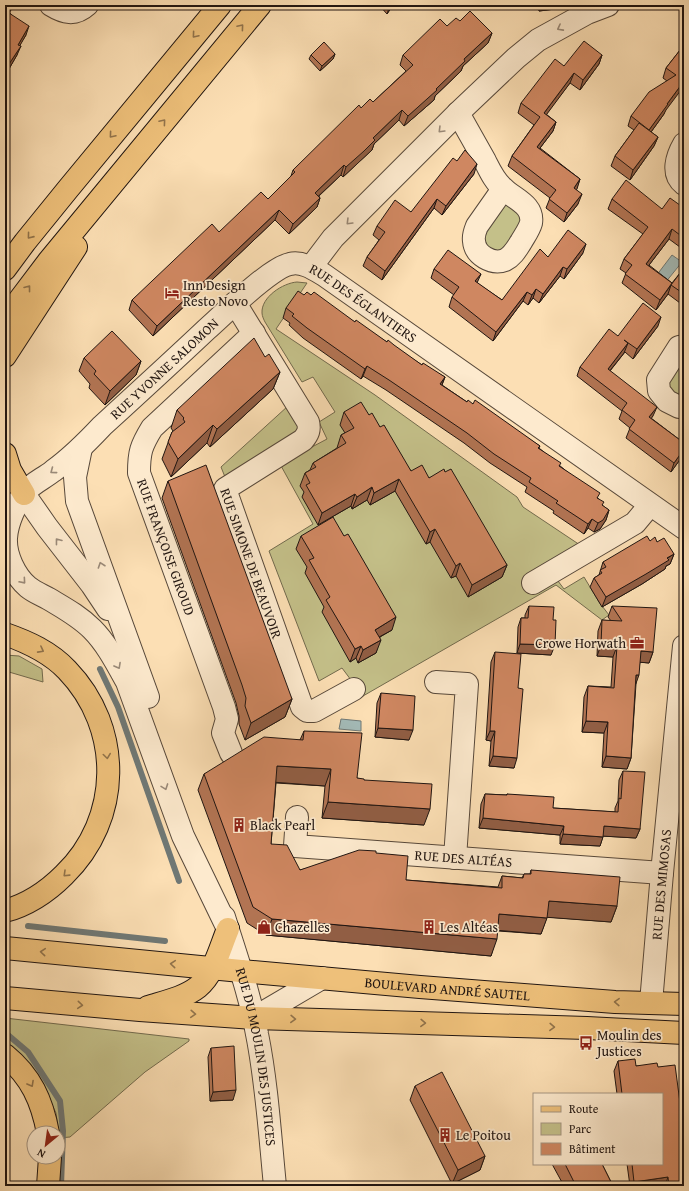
<svg xmlns="http://www.w3.org/2000/svg" width="689" height="1191" viewBox="0 0 689 1191" font-family="'Gentium Book Plus',serif">
<rect width="100%" height="100%" fill="#fcdfb4"/>
<filter id="stains"><feTurbulence type="fractalNoise" baseFrequency=".005" numOctaves="4"/><feColorMatrix values="0 0 0 0 .2 0 0 0 0 .09 0 0 0 0 .02 0 0 0 .5 -.17"/></filter>
<radialGradient id="worn" r=".72"><stop offset=".6" stop-color="#630" stop-opacity="0"/><stop offset="1" stop-color="#630" stop-opacity=".3"/></radialGradient>
<g fill="#c4c089" stroke="#726a4d">
<polygon points="509,204 525,218 507,251 491,254 481,232 502,206"/>
<path d="M297 282 307 283 276 329 375 395 517 497 523 507 589 551 552 573 564 589 584 577 599 602 609 615 602 620 556 585 363 696 342 668 319 681 269 551 313 524 280 464 327 439 319 422 335 412 313 377 302 382 265 322C264 320 262 316 262 313 261 297 283 283 297 282Z"/>
<polygon points="684,353 684,398 674,395 665,380"/>
<polygon points="288,406 299,424 299,430 225,477 221,467"/>
<polygon points="5,655 19,656 42,669 43,682 9,672 5,672"/>
<polygon points="5,1018 189,1039 189,1041 145,1072 70,1137 59,1138 56,1113 42,1083 5,1045"/>
</g>
<g fill="#a3bab7" stroke="#6f7875">
<polygon points="672,255 682,262 665,283 656,276"/>
<polygon points="341,719 361,721 361,731 339,729"/>
</g>
<g fill="none" stroke-linecap="round" stroke-linejoin="round">
<g stroke="#6f7875" stroke-width="6">
<polyline points="100,669 118,707 179,881"/>
<polyline points="28,926 165,941"/>
<polyline points="8,1035 28,1052 60,1101 63,1131 61,1186"/>
</g>
<defs>
<g id="minor">
<path d="M51 5C64 13 75 16 87 5"/>
<path d="M458 113C467 129 476 145 485 161 490 171 495 182 504 189 514 199 534 205 531 223 529 230 525 235 521 242 517 248 513 256 505 260 492 265 475 255 474 241 473 235 475 231 477 226L503 189"/>
<path d="M684 144C677 156 671 174 684 184"/>
<polyline points="311,267 333,238 458,113 516,58 538,40 587,13 608,5"/>
<path id="s1" d="M235 303 308 422C310 430 308 434 303 440L225 489 302 707 307 711H314L354 689"/>
<polyline points="684,346 679,347 658,380 659,391 667,401 679,407 684,407"/>
<polyline points="81,448 75,477 77,501 148,697"/>
<polyline points="24,494 47,527 92,585 108,609"/>
<polyline points="533,583 635,523 650,505"/>
<polyline points="436,682 467,684 455,858"/>
<path d="M231 753 223 733 227 719 224 707 139 473C139 452 141 446 152 428L254 333"/>
<path id="s2" d="M297 817 295 846 662 873"/>
<path id="s3" d="M224 917C236 956 250 994 257 1034 267 1084 270 1136 275 1186"/>
<path id="s4" d="M228 929 183 836 127 682C117 664 107 644 92 629 79 616 64 608 49 599 42 595 34 592 28 587 15 576 5 555 6 538 7 523 15 505 24 493 32 483 43 479 53 471 71 458 87 442 102 426 137 394 172 362 207 329 224 314 270 268 290 264 302 261 314 269 324 275L684 528"/>
<path id="s5" d="M651 1003 662 873 684 646"/>
<polyline points="254,1018 322,978"/>
</g>
<g id="major">
<path id="s6" d="M241 971 420 987 615 1002 684 1004"/>
<polyline points="254,1018 587,1028 684,1033"/>
</g>
<g id="highway">
<polyline points="5,269 25,242 68,189 220,5"/>
<polyline points="5,319 48,262 260,5"/>
<polyline points="5,356 76,247"/>
<polyline points="5,454 10,470 24,494"/>
<path d="M5 634C28 642 50 652 67 670 123 728 122 819 64 875 48 891 27 905 5 911"/>
<polyline points="5,948 241,971"/>
<polyline points="5,998 140,1010 254,1018"/>
<path d="M148 1007C164 1002 184 998 198 987 214 974 220 948 228 929"/>
<path d="M5 1055C31 1076 42 1101 48 1133"/>
<polyline points="48,1186 50,1157"/>
</g>
</defs>
<use href="#minor" stroke="#57483a" stroke-width="24"/>
<use href="#major" stroke="#201511" stroke-width="24"/>
<use href="#highway" stroke="#201511" stroke-width="24"/>
<use href="#minor" stroke="#fdeace" stroke-width="22"/>
<use href="#major" stroke="#eec07a" stroke-width="22"/>
<use href="#highway" stroke="#eec07a" stroke-width="22"/>
</g>
<g fill="#b27453" stroke="#201511">
<polygon points="379,5 393,5 387,14"/>
<polygon points="538,5 557,5 555,9 539,11"/>
<polygon points="5,6 26,35 19,46 17,55 6,74 5,73"/>
<polygon points="460,21 492,33 488,43 463,66 461,71 435,96 434,100 404,126 399,120 374,144 372,150 360,161 343,177 341,175 319,196 320,198 317,207 289,234 275,220 153,336 129,310 132,300 219,232 268,199 291,176 293,170 361,108 373,102 406,71 400,65 403,55 447,26"/>
<polygon points="684,45 664,114 651,132 658,137 654,146 630,180 611,166 615,156 634,130 628,126 631,116 667,81 663,78 666,68"/>
<polygon points="335,54 333,59 320,71 309,59 311,55"/>
<polygon points="602,55 599,64 580,90 570,83 546,114 556,122 553,131 540,148 580,179 576,190 578,204 564,222 546,208 550,198 508,166 512,156 534,125 518,113 521,103 564,66"/>
<polygon points="474,174 442,215 434,208 382,280 363,266 367,257 379,240 373,235 377,226 411,212"/>
<polygon points="612,199 662,209 684,208 684,250 669,239 649,265 672,283 684,268 684,306 668,294 656,310 622,283 626,273 620,269 624,259 643,234 608,209"/>
<polygon points="583,253 564,279 560,276 539,303 533,298 528,305 523,301 493,341 449,307 452,297 454,295 431,278 434,269 477,283 502,300 548,257"/>
<polygon points="304,295 311,295 387,342 422,365 445,377 442,385 467,402 473,404 540,446 539,448 598,498 603,506 609,510 606,520 600,529 594,532 588,528 584,534 553,513 554,511 525,492 527,487 490,463 464,443 386,390 363,376 361,379 303,338 289,325 290,323 283,318 286,308"/>
<polygon points="658,326 633,359 625,352 610,371 653,416 651,418 684,443 684,454 671,472 626,438 630,428 619,419 622,411 577,376 580,367 618,336"/>
<polygon points="265,357 280,372 273,389 210,447 207,443 171,477 162,459 172,432 173,431 171,428 177,410"/>
<polygon points="84,358 141,361 136,375 105,405 89,388 90,384 79,371"/>
<polygon points="344,412 369,415 380,427 411,471 429,478 445,472 507,565 502,577 468,597 456,576 451,578 430,542 426,544 395,491 370,505 367,500 352,509 351,506 318,525 302,497 304,492 300,486 305,473 310,470 313,463 337,448 341,435 345,433 340,425"/>
<polygon points="168,481 292,699 285,717 245,740 239,724 239,716 236,703 162,498"/>
<polygon points="301,536 392,630 380,637 376,653 358,663 356,658 350,662 322,612 324,607 305,573 307,567 296,549"/>
<polygon points="657,542 674,554 670,564 666,566 665,569 642,584 602,607 590,587 594,578 599,575 603,562"/>
<polygon points="529,606 551,655 517,653 518,627 521,618 525,618 525,615"/>
<polygon points="612,606 653,652 649,663 640,662 636,684 631,758 627,769 602,767 604,733 582,732 584,697 588,686 611,687 613,657 597,656 598,631 602,620 611,621 608,617"/>
<polygon points="495,652 518,688 514,768 489,766 491,741 486,740 491,662"/>
<polygon points="381,693 409,740 375,737 377,703"/>
<polygon points="304,731 357,778 364,780 424,825 322,818 325,786 276,783 271,844 300,870 376,853 406,880 498,887 502,876 522,878 524,874 530,874 531,870 617,906 611,922 547,917 541,934 498,931 491,956 266,935 247,923 198,790 204,774 300,740"/>
<polygon points="623,771 640,829 636,838 603,836 600,846 560,844 560,835 479,828 481,804 485,794 506,795 507,794 553,808 615,812 615,808 618,801 619,780"/>
<polygon points="211,1048 233,1100 210,1101 208,1057"/>
<polygon points="618,1061 636,1066 658,1067 684,1186 630,1186 627,1164 662,1164 662,1094 617,1094 614,1071"/>
<polygon points="415,1086 485,1156 480,1170 452,1184 410,1100"/>
<polygon points="552,1164 602,1164 613,1186 564,1186"/>
</g>
<g fill="#915e44" stroke="#201511">
<polygon points="390,5 393,5 387,14"/>
<polygon points="541,5 557,5 555,9 539,11"/>
<polygon points="29,26 26,35 15,54 18,45"/>
<polygon points="492,33 488,43 463,66 461,71 435,96 434,100 404,126 408,116 436,89 464,59"/>
<polygon points="21,46 17,55 6,74 9,64"/>
<polygon points="335,54 333,59 320,71 322,66"/>
<polygon points="602,55 599,64 580,90 583,80"/>
<polygon points="574,73 570,83 541,122 544,113"/>
<polygon points="684,81 684,86 666,110 664,114 646,139 649,130 667,104"/>
<polygon points="402,110 399,120 374,144 372,150 343,177 346,167 373,138"/>
<polygon points="556,122 553,131 534,156 537,147"/>
<polygon points="658,137 654,146 630,180 633,170"/>
<polygon points="477,164 474,174 442,215 446,206"/>
<polygon points="344,165 341,175 312,202 315,193"/>
<polygon points="580,179 577,189 570,198 574,188"/>
<polygon points="582,194 578,204 564,222 567,213"/>
<polygon points="320,198 317,207 289,234 293,224"/>
<polygon points="437,199 434,208 382,280 385,271"/>
<polygon points="279,210 275,220 153,336 157,326"/>
<polygon points="672,229 669,239 643,273 646,264"/>
<polygon points="586,244 583,253 564,279 567,269"/>
<polygon points="563,267 560,276 539,303 543,294"/>
<polygon points="481,274 477,283 475,281"/>
<polygon points="671,285 668,294 656,310 660,300"/>
<polygon points="536,289 533,298 528,305 532,295"/>
<polygon points="527,292 523,301 493,341 496,332"/>
<polygon points="661,317 658,326 633,359 637,349"/>
<polygon points="628,343 624,353 604,378 608,369"/>
<polygon points="141,361 136,375 105,405 110,391"/>
<polygon points="367,366 363,376 361,379 365,369"/>
<polygon points="280,372 273,389 210,447 217,429"/>
<polygon points="445,377 441,387 440,384"/>
<polygon points="657,407 653,416 646,426 649,417"/>
<polygon points="213,425 207,443 171,477 178,459"/>
<polygon points="684,449 684,454 671,472 674,463"/>
<polygon points="399,479 395,491 370,505 374,493"/>
<polygon points="372,487 367,500 352,509 357,497"/>
<polygon points="355,494 351,506 318,525 322,513"/>
<polygon points="609,510 606,520 600,529 594,532 598,523"/>
<polygon points="592,519 588,528 584,534 588,524"/>
<polygon points="435,529 430,542 426,544 430,532"/>
<polygon points="674,554 670,564 666,566 665,569 642,584 602,607 606,597"/>
<polygon points="460,563 456,576 451,578 456,566"/>
<polygon points="507,565 502,577 468,597 472,585"/>
<polygon points="396,617 392,630 370,642 375,630"/>
<polygon points="381,640 376,653 358,663 363,650"/>
<polygon points="520,644 555,645 551,655 517,653"/>
<polygon points="601,645 617,646 613,657 597,656"/>
<polygon points="361,646 356,658 350,662 355,649"/>
<polygon points="641,651 653,652 649,663 637,662"/>
<polygon points="636,675 639,675 635,686"/>
<polygon points="292,699 285,717 245,740 251,723"/>
<polygon points="586,721 608,722 604,733 582,732"/>
<polygon points="378,728 413,730 409,740 375,737"/>
<polygon points="490,731 495,731 491,741 486,740"/>
<polygon points="493,756 517,758 514,768 489,766"/>
<polygon points="606,756 631,758 627,769 602,767"/>
<polygon points="277,766 331,769 325,786 272,782"/>
<polygon points="328,802 430,809 424,825 322,818"/>
<polygon points="483,818 564,826 560,835 479,828"/>
<polygon points="604,826 640,829 636,838 601,836"/>
<polygon points="563,834 603,837 600,846 560,844"/>
<polygon points="549,901 617,906 611,922 543,917"/>
<polygon points="499,914 547,918 541,934 494,930"/>
<polygon points="272,919 497,939 491,956 266,935"/>
<polygon points="236,1090 233,1100 210,1101 213,1092"/>
<polygon points="485,1156 480,1170 452,1184 458,1170"/>
<polygon points="668,1177 665,1186 633,1186 634,1182"/>
</g>
<g fill="#cf8761" stroke="#201511">
<polygon points="5,6 11,10 9,13 29,26 18,45 21,46 9,64 5,62"/>
<polygon points="470,11 492,33 464,59 465,61 436,89 437,90 408,116 402,110 373,138 375,140 364,151 346,167 344,165 315,193 320,198 293,224 279,210 157,326 132,300 212,224 219,232 261,192 268,199 295,172 293,170 359,105 361,108 370,99 373,102 413,65 403,55 440,19 447,26 456,18 460,21"/>
<polygon points="584,41 602,55 583,80 574,73 544,113 556,122 537,147 580,179 574,188 582,194 567,213 549,199 556,190 512,156 540,117 521,103 555,59 564,66"/>
<polygon points="324,42 335,54 322,66 311,55"/>
<polygon points="684,45 684,81 667,104 668,104 649,130 631,116 649,92 676,75 666,68"/>
<polygon points="639,123 658,137 633,170 615,156"/>
<polygon points="465,150 477,164 446,206 437,199 385,271 367,257 385,232 377,226 395,200 411,212 453,158 457,161"/>
<polygon points="626,180 662,209 670,198 684,208 684,238 672,229 646,264 672,283 660,300 625,274 632,265 624,259 648,227 612,199"/>
<polygon points="568,230 586,244 567,269 563,267 543,294 536,289 532,295 527,292 496,332 452,297 459,287 434,269 448,250 481,274 475,281 502,300 540,249 548,257"/>
<polygon points="684,268 684,294 671,285"/>
<polygon points="298,291 304,295 307,292 311,295 314,292 355,322 356,320 387,342 388,340 394,345 422,365 423,363 445,377 440,384 467,402 468,400 473,404 475,400 540,446 538,448 561,463 559,466 600,493 597,498 604,502 602,505 609,510 603,520 598,523 592,519 588,524 556,503 558,501 529,482 531,478 494,454 467,433 389,380 367,366 365,369 307,328 292,316 294,314 286,308"/>
<polygon points="643,303 661,317 637,349 624,340 628,343 608,369 657,407 649,417 684,443 684,449 674,463 629,429 635,420 622,410 627,403 580,367 609,329 618,336"/>
<polygon points="112,331 141,361 110,391 94,374 96,371 84,358"/>
<polygon points="254,338 265,357 269,354 280,372 217,429 213,425 178,459 168,442 172,432 185,422 183,419 184,418 177,410"/>
<polygon points="361,402 369,415 372,413 380,427 384,425 411,471 422,465 429,478 444,469 445,472 451,469 507,565 472,585 460,563 456,566 435,529 430,532 399,479 374,493 372,487 357,497 355,494 322,513 306,485 310,483 305,473 316,467 313,463 346,443 341,435 354,428 344,412"/>
<polygon points="206,465 292,699 251,723 245,706 246,698 242,685 168,481"/>
<polygon points="333,517 344,536 348,534 396,617 375,630 381,640 363,650 361,646 355,649 326,600 330,597 309,560 314,558 301,536"/>
<polygon points="647,536 650,541 655,537 657,542 664,538 674,554 667,558 669,560 646,574 606,597 594,578 602,573 600,570 606,567 603,562"/>
<polygon points="529,606 554,607 553,620 556,620 555,645 520,644 521,618 528,618"/>
<polygon points="612,606 657,608 653,652 641,651 639,675 636,675 631,758 606,756 608,722 586,721 588,686 614,688 617,646 601,645 602,620 622,621"/>
<polygon points="495,652 521,654 518,688 523,689 517,758 493,756 495,731 490,731"/>
<polygon points="381,693 415,696 413,730 378,728"/>
<polygon points="304,731 362,733 357,778 364,779 364,780 432,784 430,809 328,802 331,769 277,766 271,844 287,845 300,870 359,850 376,851 376,853 408,856 406,880 502,888 502,876 523,878 524,874 531,874 531,870 620,877 617,906 549,901 547,918 499,914 497,939 272,919 253,907 204,774 264,737 303,740"/>
<polygon points="623,771 645,772 640,829 604,826 603,837 563,834 564,826 483,818 485,794 507,795 507,794 554,797 553,808 618,812 619,798 621,799"/>
<polygon points="234,1046 236,1090 213,1092 211,1048"/>
<polygon points="635,1059 636,1066 657,1063 658,1067 675,1065 684,1133 684,1186 669,1186 668,1177 634,1182 632,1164 662,1164 662,1094 622,1094 618,1061"/>
<polygon points="442,1072 485,1156 458,1170 415,1086"/>
<polygon points="565,1164 602,1164 613,1186 576,1186"/>
</g>
<defs><path id="oneway-chevron" d="M-2-3.5L2.5 0L-2 3.5" fill="none" stroke-width="1.6" stroke-linecap="round" stroke-linejoin="round"/></defs>
<g stroke="#91734b">
<use href="#oneway-chevron" transform="translate(241 27) rotate(-50)"/>
<use href="#oneway-chevron" transform="translate(195 35) rotate(130)"/>
<use href="#oneway-chevron" transform="translate(163 122) rotate(-50)"/>
<use href="#oneway-chevron" transform="translate(112 135) rotate(130)"/>
<use href="#oneway-chevron" transform="translate(30 236) rotate(129)"/>
<use href="#oneway-chevron" transform="translate(28 288) rotate(-52)"/>
<use href="#oneway-chevron" transform="translate(41 650) rotate(28)"/>
<use href="#oneway-chevron" transform="translate(107 756) rotate(82)"/>
<use href="#oneway-chevron" transform="translate(66 874) rotate(136)"/>
<use href="#oneway-chevron" transform="translate(43 952) rotate(-175)"/>
<use href="#oneway-chevron" transform="translate(173 964) rotate(-175)"/>
<use href="#oneway-chevron" transform="translate(617 1002) rotate(-178)"/>
<use href="#oneway-chevron" transform="translate(80 1005) rotate(5)"/>
<use href="#oneway-chevron" transform="translate(193 1014) rotate(4)"/>
<use href="#oneway-chevron" transform="translate(293 1019) rotate(2)"/>
<use href="#oneway-chevron" transform="translate(423 1023) rotate(2)"/>
<use href="#oneway-chevron" transform="translate(552 1027) rotate(2)"/>
<use href="#oneway-chevron" transform="translate(31 1084) rotate(61)"/>
</g>
<g stroke="#9a8a79">
<use href="#oneway-chevron" transform="translate(560 28) rotate(152)"/>
<use href="#oneway-chevron" transform="translate(441 130) rotate(135)"/>
<use href="#oneway-chevron" transform="translate(349 222) rotate(135)"/>
<use href="#oneway-chevron" transform="translate(53 471) rotate(143)"/>
<use href="#oneway-chevron" transform="translate(58 541) rotate(-128)"/>
<use href="#oneway-chevron" transform="translate(101 565) rotate(-109)"/>
<use href="#oneway-chevron" transform="translate(23 581) rotate(49)"/>
<use href="#oneway-chevron" transform="translate(118 666) rotate(61)"/>
<use href="#oneway-chevron" transform="translate(165 787) rotate(70)"/>
</g>
<defs>
<symbol id="hotel-bare" viewBox="-9 -9 18 18"><path d="M-6-4.5h1.5V1H6V5H4.5V3h-9V5H-6ZM-4 0a1.8 1.8 0 1 1 3.6 0ZM.5 0V-2.5h3Q6-2.5 6 0Z" fill="#8f2418" stroke="#fdeace" stroke-width="2.5" paint-order="stroke"/></symbol>
<symbol id="office-bare" viewBox="-9 -9 18 18"><path d="M-6-3h4V-5.5h4V-3h4V5H-6ZM-1-4.5V-3h2v-1.5ZM-6 0V1H6V0Z" fill="#8f2418" stroke="#fdeace" stroke-width="2.5" paint-order="stroke"/></symbol>
<symbol id="building-bare" viewBox="-9 -9 18 18"><path d="M-4-6H4V6H1V3H-1V6H-4ZM-2.5-4.3h1.7v1.8h-1.7ZM.8-4.3h1.7v1.8H.8ZM-2.5-1h1.7V.8h-1.7ZM.8-1h1.7V.8H.8Z" fill="#8f2418" stroke="#fdeace" stroke-width="2.5" paint-order="stroke"/></symbol>
<symbol id="shop-bare" viewBox="-9 -9 18 18"><path d="M-5-2.5h2.3a2.7 3.5 0 0 1 5.4 0H5L5.5 6h-11ZM-1.5-2.5h3a1.5 2.3 0 0 0-3 0Z" fill="#8f2418" stroke="#fdeace" stroke-width="2.5" paint-order="stroke"/></symbol>
<symbol id="bus-bare" viewBox="-9 -9 18 18"><path d="M-5-6H5V4H4V6H2V4H-2V6H-4V4H-5ZM-3.5-4V0h7V-4ZM-3.5 1.2v1.5H-2V1.2ZM2 1.2v1.5H3.5V1.2Z" fill="#8f2418" stroke="#fdeace" stroke-width="2.5" paint-order="stroke"/></symbol>
</defs>
<g fill-rule="evenodd">
<use href="#hotel-bare" x="162" y="283" width="20" height="20"/>
<use href="#office-bare" x="627" y="633" width="20" height="20"/>
<use href="#building-bare" x="229" y="815" width="20" height="20"/>
<use href="#shop-bare" x="254" y="917" width="20" height="20"/>
<use href="#building-bare" x="419" y="917" width="20" height="20"/>
<use href="#bus-bare" x="576" y="1033" width="20" height="20"/>
<use href="#building-bare" x="435" y="1125" width="20" height="20"/>
</g>
<g text-anchor="middle" stroke-width="3.5" stroke-linejoin="round" paint-order="stroke">
<g font-size="14" fill="#201511" stroke="#fdeace" text-anchor="start">
<text x="183" y="290">Inn Design<tspan x="183" dy="16">Resto Novo</tspan></text>
<text x="626" y="648" text-anchor="end">Crowe Horwath</text>
<text x="250" y="830">Black Pearl</text>
<text x="275" y="932">Chazelles</text>
<text x="440" y="932">Les Altéas</text>
<text x="597" y="1040">Moulin des<tspan x="597" dy="16">Justices</tspan></text>
<text x="456" y="1140">Le Poitou</text>
</g>
<g font-size="14" fill="#201511" stroke="#fdeace">
<text dy="5" stroke="none"><textPath href="#s4" startOffset="949">RUE DES ÉGLANTIERS</textPath></text>
<text dy="5" stroke="none"><textPath href="#s4" startOffset="700">RUE YVONNE SALOMON</textPath></text>
<text transform="translate(166 547) rotate(70)" y="5">RUE FRANÇOISE GIROUD</text>
<text dy="5" stroke="none"><textPath href="#s1" startOffset="330">RUE SIMONE DE BEAUVOIR</textPath></text>
<text dy="5" stroke="none"><textPath href="#s2" startOffset="198">RUE DES ALTÉAS</textPath></text>
<text dy="5" stroke="none"><textPath href="#s5" startOffset="119">RUE DES MIMOSAS</textPath></text>
<text dy="5" stroke="none"><textPath href="#s6" startOffset="207">BOULEVARD ANDRÉ SAUTEL</textPath></text>
<text dy="5" stroke="none"><textPath href="#s3" startOffset="144">RUE DU MOULIN DES JUSTICES</textPath></text>
</g>
</g>
<rect width="689" height="1191" fill="none" stroke="#fcdfb4" stroke-width="20"/>
<rect x="6" y="6" width="677" height="1179" fill="none" stroke="#201511" stroke-width="2"/>
<rect x="10" y="10" width="669" height="1171" fill="none" stroke="#201511"/>
<rect x="533" y="1093" width="130" height="72" fill="#fdeace" stroke="#a59582"/>
<rect x="541" y="1106" width="20" height="6" fill="#eec07a" stroke="#a59582"/>
<text x="569" y="1113" font-size="12" fill="#201511">Route</text>
<rect x="541" y="1123" width="20" height="12" fill="#c4c089" stroke="#a59582"/>
<text x="569" y="1133" font-size="12" fill="#201511">Parc</text>
<rect x="541" y="1143" width="20" height="12" fill="#cf8761" stroke="#a59582"/>
<text x="569" y="1153" font-size="12" fill="#201511">Bâtiment</text>
<g transform="translate(46 1145) rotate(209)"><circle r="19" fill="#fdeace" stroke="#a59582"/>
<path d="M0-3L7 15L0 10L-7 15Z" fill="#8f2418"/>
<text y="-6" font-size="11" font-weight="bold" text-anchor="middle" fill="#201511">N</text>
</g>
<rect width="100%" height="100%" filter="url(#stains)"/>
<rect width="100%" height="100%" fill="url(#worn)"/>
</svg>
